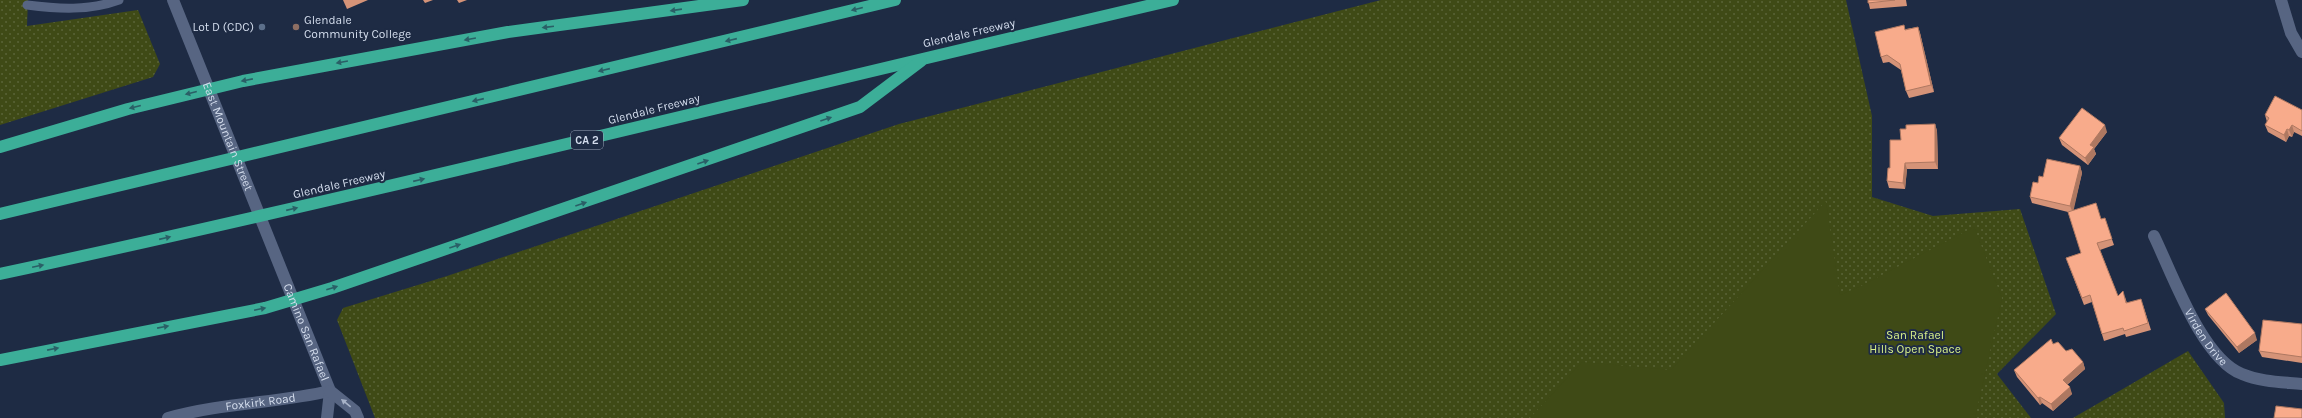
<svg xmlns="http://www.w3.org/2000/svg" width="2302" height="418" viewBox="0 0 2302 418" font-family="Karla,sans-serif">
<defs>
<pattern id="grass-dots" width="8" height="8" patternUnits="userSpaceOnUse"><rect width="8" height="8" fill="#3f4a16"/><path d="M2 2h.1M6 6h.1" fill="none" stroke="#5a6438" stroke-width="1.8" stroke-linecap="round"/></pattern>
</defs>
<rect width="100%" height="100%" fill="#1e2b44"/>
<g fill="url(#grass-dots)">
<polygon points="0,0 28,0 27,26 138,10 160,64 153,77 0,125"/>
<polygon points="1381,0 1846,0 1872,116 1872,197 1933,216 2020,209 2056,314 1997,374 2031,418 375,418 337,320 343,308 447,276 899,124"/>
<polygon points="2188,351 2224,403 2225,418 2073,418"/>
</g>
<polygon fill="#3f4a16" points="1826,201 1840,295 1859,287 1974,227 2002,298 1975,418 1530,418 1582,362 1671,370"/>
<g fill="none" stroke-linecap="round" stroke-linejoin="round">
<path stroke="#576582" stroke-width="9" d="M27 5C58 9 89 11 119 0"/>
<g stroke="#576582" stroke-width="12">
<polyline points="2281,0 2291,33 2302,52"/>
<path id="s1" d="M2154 236C2172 273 2202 359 2242 374 2261 382 2282 382 2302 384"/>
<path id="s2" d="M168 418C221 403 277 403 330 391"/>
</g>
<g stroke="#576582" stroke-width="12">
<path id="s3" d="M173 0 330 391 327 418"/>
<polyline points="330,391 355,411 358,418"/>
</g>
<g stroke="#3cae98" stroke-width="12">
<polyline points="0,147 128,109 243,81 508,32 743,0"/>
<polyline points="0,214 895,0"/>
<path d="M0 274C392 189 782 91 1173 0"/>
<polyline points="0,360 265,308 332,288 860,107 921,61"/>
</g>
</g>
<g fill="#d59378">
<polygon points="343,0 368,0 347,9"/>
<polygon points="423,0 433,0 425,3"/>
<polygon points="457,0 467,0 459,3"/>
<polygon points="1868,0 1906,0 1907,6 1870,9"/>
<polygon points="1918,27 1920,33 1934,92 1909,98 1906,91 1901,70 1889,62 1883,63 1881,57 1906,29"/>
<polygon points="2302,110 2302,136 2294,132 2292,137 2289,136 2286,142 2268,132 2265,125 2267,122 2265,115"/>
<polygon points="1935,124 1937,131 1938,169 1907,169 1905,189 1889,188 1887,181 1890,168 1901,140 1906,129"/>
<polygon points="2107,132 2094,149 2096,154 2088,165 2062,145 2059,138"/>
<polygon points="2080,166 2082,173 2073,210 2101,219 2107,225 2114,245 2100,250 2118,296 2125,297 2127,303 2143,305 2151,330 2126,337 2125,334 2104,341 2092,302 2084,305 2066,258 2081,253 2068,212 2032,203 2030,197 2038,183 2043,177"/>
<polygon points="2205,309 2257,340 2239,353 2208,315"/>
<polygon points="2302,324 2302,363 2262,357 2259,351"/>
<polygon points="2053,344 2066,351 2083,362 2085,369 2067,385 2072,394 2053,411 2042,403 2040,405 2017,377 2014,370"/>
</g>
<g fill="#ae7861">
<polygon points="1918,27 1920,33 1934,92 1931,85"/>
<polygon points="1935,124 1937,131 1938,169 1935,162"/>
<polygon points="2105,125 2107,132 2094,149 2096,154 2088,165 2085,158 2090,145"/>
<polygon points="2292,125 2294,132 2292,137 2289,130"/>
<polygon points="2287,129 2289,136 2286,142 2284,135"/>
<polygon points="1905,163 1907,169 1905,189 1903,183"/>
<polygon points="2080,166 2082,173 2073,213 2070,206"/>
<polygon points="2255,333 2257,340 2239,353 2237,347"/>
<polygon points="2083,362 2085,369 2065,386 2063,380"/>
<polygon points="2070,387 2072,394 2053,411 2051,404"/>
<polygon points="2040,397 2042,403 2040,405 2038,398"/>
</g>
<g fill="#f8ab8b" stroke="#ae7861">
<polygon points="1868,0 1895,0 1868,3"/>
<polygon points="1904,25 1905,30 1918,27 1931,85 1906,91 1900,64 1887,55 1881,57 1875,32"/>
<polygon points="2275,96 2302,110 2302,131 2292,125 2289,130 2287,129 2284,135 2265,125 2269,118 2265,115"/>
<polygon points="2082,108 2105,125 2090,145 2094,147 2085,158 2059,138"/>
<polygon points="1935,124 1935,162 1905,163 1903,183 1887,181 1888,168 1890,168 1890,140 1901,140 1900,129 1906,129 1906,125"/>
<polygon points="2047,159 2080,166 2070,206 2030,197 2033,182 2038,183 2039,176 2043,177"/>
<polygon points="2096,203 2101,219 2105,218 2112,239 2097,243 2118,296 2123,291 2126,303 2141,299 2148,323 2124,331 2123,328 2102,334 2090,295 2082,298 2066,258 2081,253 2068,212"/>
<polygon points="2226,293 2255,333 2237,347 2205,309"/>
<polygon points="2263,320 2302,324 2302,357 2259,351"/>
<polygon points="2051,339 2053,344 2058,342 2066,351 2072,349 2083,362 2063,380 2070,387 2051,404 2040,397 2038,398 2014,370"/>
<polygon points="2276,406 2302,409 2302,418 2274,418"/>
</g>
<defs><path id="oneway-solid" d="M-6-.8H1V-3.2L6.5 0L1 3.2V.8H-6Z"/></defs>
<g fill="#2a5f66">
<use href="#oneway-solid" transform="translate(857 9) rotate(166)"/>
<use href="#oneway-solid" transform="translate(676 10) rotate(172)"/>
<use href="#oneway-solid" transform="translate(548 27) rotate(173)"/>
<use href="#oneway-solid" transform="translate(470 39) rotate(170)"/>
<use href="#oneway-solid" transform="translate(731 40) rotate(167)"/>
<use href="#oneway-solid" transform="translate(342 62) rotate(170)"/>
<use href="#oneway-solid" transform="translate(604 70) rotate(167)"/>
<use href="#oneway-solid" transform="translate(247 80) rotate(169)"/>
<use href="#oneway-solid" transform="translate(191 93) rotate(166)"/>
<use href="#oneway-solid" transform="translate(478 100) rotate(167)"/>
<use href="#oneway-solid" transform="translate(135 107) rotate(166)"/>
<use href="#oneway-solid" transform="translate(826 119) rotate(-19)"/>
<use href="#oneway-solid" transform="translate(703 162) rotate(-19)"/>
<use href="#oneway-solid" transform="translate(419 180) rotate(-13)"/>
<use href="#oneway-solid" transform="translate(581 204) rotate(-19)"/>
<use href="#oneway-solid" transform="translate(292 209) rotate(-13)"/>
<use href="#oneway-solid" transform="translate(165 238) rotate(-13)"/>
<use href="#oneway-solid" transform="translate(455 246) rotate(-19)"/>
<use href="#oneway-solid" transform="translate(38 266) rotate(-12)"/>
<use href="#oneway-solid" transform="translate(332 288) rotate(-18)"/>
<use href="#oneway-solid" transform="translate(260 309) rotate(-12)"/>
<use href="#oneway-solid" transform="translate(163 327) rotate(-11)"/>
<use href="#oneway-solid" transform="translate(53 349) rotate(-11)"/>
</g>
<use fill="#a8b3c8" href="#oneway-solid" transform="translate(346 403) rotate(-141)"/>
<circle fill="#5c6f8a" stroke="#1e2b44" stroke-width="1.5" cx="262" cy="27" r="4"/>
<circle fill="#8d6e63" stroke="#1e2b44" stroke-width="1.5" cx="296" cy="27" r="4"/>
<g text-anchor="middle" stroke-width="4" stroke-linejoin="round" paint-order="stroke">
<rect fill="#1e2b44" stroke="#9da8ba" stroke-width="1" x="571" y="131" width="32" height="18" rx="3"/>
<g font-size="11" font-weight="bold" fill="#d4dded">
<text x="587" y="144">CA 2</text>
</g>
<g font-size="12" fill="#d4dded" stroke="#1e2b44" text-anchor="start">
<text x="304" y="24">Glendale<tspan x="304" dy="14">Community College</tspan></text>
<text x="254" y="31" text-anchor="end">Lot D (CDC)</text>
</g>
<g font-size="12" fill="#d4dded" stroke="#1e2b44">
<text transform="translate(969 33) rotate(-13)" y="4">Glendale Freeway</text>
<text transform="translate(654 109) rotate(-14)" y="4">Glendale Freeway</text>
<text dy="4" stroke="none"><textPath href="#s3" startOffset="147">East Mountain Street</textPath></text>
<text transform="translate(339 184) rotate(-13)" y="4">Glendale Freeway</text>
<text dy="4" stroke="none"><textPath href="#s3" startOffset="358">Camino San Rafael</textPath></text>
<text dy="4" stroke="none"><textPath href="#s1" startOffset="114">Virden Drive</textPath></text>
<text dy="4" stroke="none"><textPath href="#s2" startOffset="94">Foxkirk Road</textPath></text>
</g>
<g font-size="12" fill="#d8f089" stroke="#1e2b44">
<text x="1915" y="339">San Rafael<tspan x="1915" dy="14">Hills Open Space</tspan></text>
</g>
</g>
</svg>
